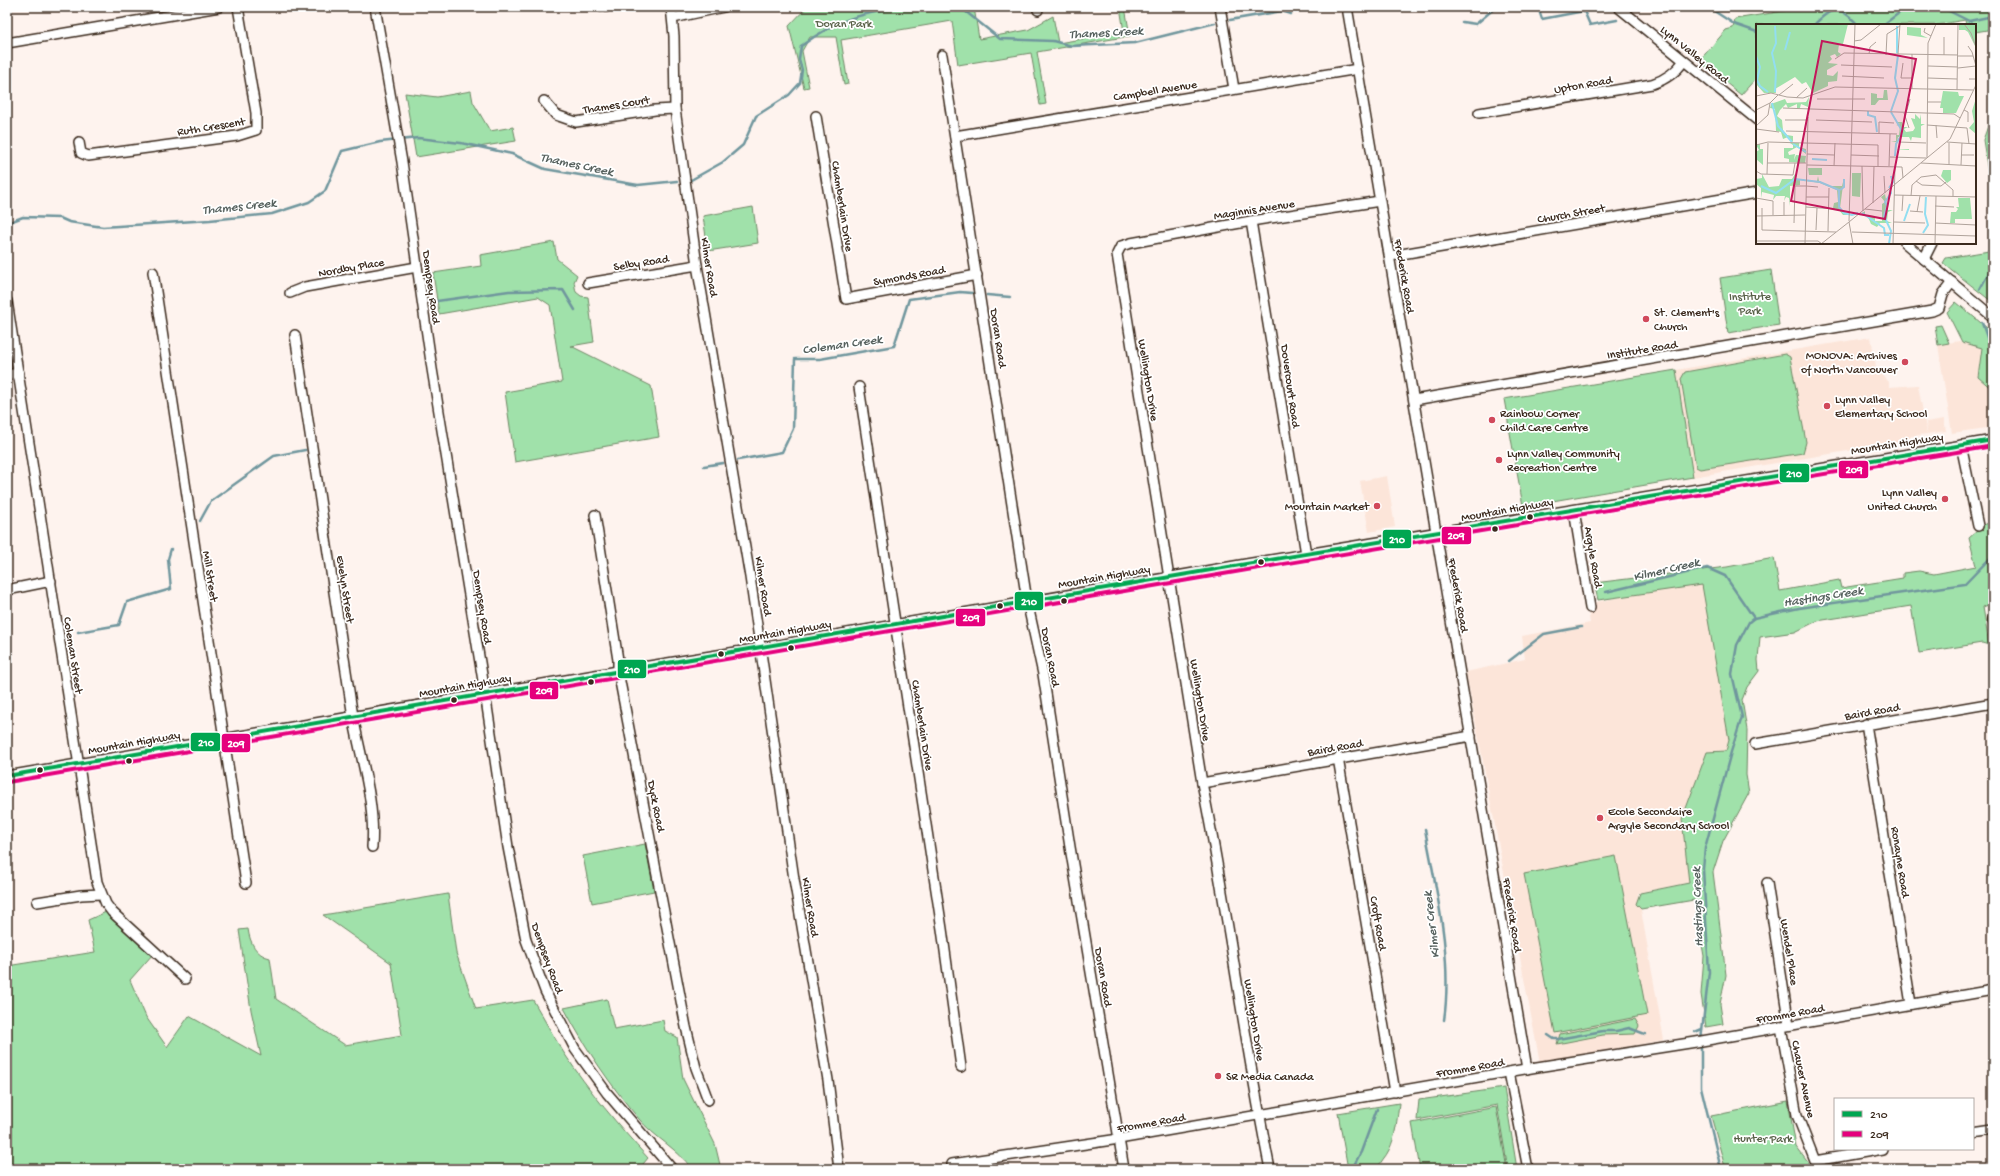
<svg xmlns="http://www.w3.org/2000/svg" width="2000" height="1176" viewBox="0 0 2000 1176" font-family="'Gochi Hand',sans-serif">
<rect width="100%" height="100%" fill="#fef3ee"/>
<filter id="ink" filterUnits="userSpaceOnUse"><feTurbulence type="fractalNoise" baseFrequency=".025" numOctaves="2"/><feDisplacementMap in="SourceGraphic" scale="8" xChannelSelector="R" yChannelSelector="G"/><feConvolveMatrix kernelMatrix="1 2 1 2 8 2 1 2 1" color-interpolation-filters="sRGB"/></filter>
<g filter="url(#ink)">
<g fill="#fce5d9">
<polygon points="1871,337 1876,368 1889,382 1889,387 1918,385 1927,434 1911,436 1908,441 1693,477 1676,370"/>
<polygon points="1959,341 1982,348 1978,377 1993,390 1993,427 1952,433 1938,345"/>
<polygon points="1944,419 1946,431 1927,434 1926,422"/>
<polygon points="1387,476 1395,527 1369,532 1360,481"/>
<polygon points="1709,579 1733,725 1689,883 1638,893 1664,1040 1540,1063 1466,672 1525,659 1522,636 1590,623 1587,604"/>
</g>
<g fill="#a0e1aa" stroke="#6e8664">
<polygon points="807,7 974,7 979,39 1028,30 1053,16 1058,43 1124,32 1120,7 1125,7 1130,36 1037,52 1046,104 1040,105 1031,53 958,65 952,21 841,40 848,84 844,85 836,37 810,37 802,51 809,87 804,88 789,26"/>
<polygon points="1808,7 1993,7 1993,29 1975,32 1975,25 1966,25 1965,20 1936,25 1757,25 1757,77 1741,95 1699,61 1726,30 1733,28 1735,19"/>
<polygon points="471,91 473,102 490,131 513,127 516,141 416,157 405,93 437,97"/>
<polygon points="1993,125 1993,204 1983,140 1988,126"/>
<polygon points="753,207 758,243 708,251 703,216"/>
<polygon points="554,242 557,259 577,275 574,282 576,292 581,296 588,297 594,342 571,346 651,386 659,437 515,462 505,392 562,382 550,305 538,297 439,314 433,273 481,266 480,255"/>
<polygon points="1993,246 1993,299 1991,301 1943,263 1946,258 1989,251"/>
<polygon points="1771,270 1779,325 1728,333 1720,278"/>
<polygon points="1956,302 1993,333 1993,390 1978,377 1982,348 1962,342 1947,312"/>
<polygon points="1941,325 1949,343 1938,345 1935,326"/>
<polygon points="1785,354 1790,357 1806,442 1803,453 1700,469 1696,467 1681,379 1685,372"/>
<polygon points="1676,370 1693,477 1523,506 1504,399"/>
<polygon points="1993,523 1993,567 1991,570 1993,581 1993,603 1983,607 1989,645 1982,643 1919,653 1911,606 1817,621 1795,632 1760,637 1758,660 1759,671 1747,687 1742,700 1747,730 1746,775 1749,793 1723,841 1713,872 1726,975 1720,1004 1723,1024 1706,1027 1701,994 1704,956 1694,900 1641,909 1636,904 1640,893 1689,883 1682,819 1707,752 1726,751 1729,740 1702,585 1598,600 1594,583 1727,567 1774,558 1780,591 1839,580 1841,588 1903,578 1903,573 1919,571 1934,574 1976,566 1969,538 1985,524"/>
<polygon points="645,844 654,891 592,903 583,856"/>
<polygon points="1616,856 1647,1015 1555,1033 1524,874"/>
<path d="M448 894 456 953 476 1009 533 1000C543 1017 553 1036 564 1053 589 1091 618 1125 648 1158L639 1169H7V966L95 952 88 920 106 912 153 954 130 980 146 1017 167 1047 189 1016 261 1056 251 1010 239 930 248 929C250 943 256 955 270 958L276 999 345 1045 402 1035 391 963 323 915Z"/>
<path d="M607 999 614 1029 663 1020 665 1031 677 1037 683 1079 715 1144 721 1169H692C678 1149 654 1137 639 1119 610 1085 584 1046 564 1008Z"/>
<polygon points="1635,1019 1639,1026 1635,1034 1603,1035 1557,1044 1560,1034"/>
<polygon points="1504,1088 1517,1169 1508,1169 1497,1105 1417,1120 1419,1100"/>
<polygon points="1788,1101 1796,1147 1813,1169 1721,1169 1725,1167 1711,1116"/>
<path d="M1399 1103C1397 1119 1396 1136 1389 1150 1386 1157 1380 1161 1378 1169H1348L1338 1113Z"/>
<polygon points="1496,1107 1507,1169 1420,1169 1412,1123"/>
</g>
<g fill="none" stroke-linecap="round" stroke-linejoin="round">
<g stroke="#6f969d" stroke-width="2.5">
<polyline points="958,7 965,11 1000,39 1053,41 1072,46 1135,43 1215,23"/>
<polyline points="1538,7 1542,19 1584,11 1590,25 1617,20"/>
<polyline points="1708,7 1734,24 1757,32"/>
<polyline points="1941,7 1969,21 1993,16"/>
<polyline points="1638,8 1640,7"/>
<polyline points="1230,20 1282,11 1291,14"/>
<polyline points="1462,22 1476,24 1496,7"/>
<path d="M1814 25C1833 5 1840 5 1858 25"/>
<polyline points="1883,25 1907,7"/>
<path d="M691 180 723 162 743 145 756 116 789 95 800 83 802 70 799 59 801 46C836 20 859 14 901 7"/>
<polyline points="7,223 23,217 60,218 69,222 103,227 210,220 272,214 309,202 325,191 342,151 380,142 418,138 461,143 512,154 545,169 638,185 677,181"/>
<polyline points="1980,289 1993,265"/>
<polyline points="987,295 1010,297"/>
<polyline points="437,301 509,291 563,290 575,310"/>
<polyline points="1982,323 1993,354"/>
<polyline points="738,460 782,452 793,429 795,359 820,359 894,346 909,299 960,292 972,293"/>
<polyline points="704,466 723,463"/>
<polyline points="200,521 211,501 274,456 305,450"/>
<polyline points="1606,592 1707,568 1725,576 1754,618"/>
<polyline points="78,632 119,625 127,602 171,589 168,559 171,549"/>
<polyline points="1509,661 1544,634 1581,627"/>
<path d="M1425 829C1436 890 1453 958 1444 1020"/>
<polyline points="1695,1032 1702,1029"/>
<polyline points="1548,1035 1554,1039 1558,1039 1603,1031 1616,1031 1629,1028 1645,1034"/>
<polyline points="1701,1039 1709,972 1703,869 1705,848 1731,752 1742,717 1732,674 1737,645 1749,622 1754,618 1799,608 1965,584 1993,555"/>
<polyline points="1701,1044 1701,1087 1721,1169"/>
<polyline points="1352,1169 1361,1152 1377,1109"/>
</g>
<defs>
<g id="minor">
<polyline points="375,7 402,162 432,369 485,693 508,847 526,940 545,991 575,1049 607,1093 672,1169"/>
<polyline points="602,7 606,7"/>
<polyline points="671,7 674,36 675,109 697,265 750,577 794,879 828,1080 839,1169"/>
<polyline points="1037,7 1038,10"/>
<polyline points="1220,7 1234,89"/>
<polyline points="1347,7 1527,1069"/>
<polyline points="1618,7 1757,120"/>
<polyline points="673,18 724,7"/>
<polyline points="7,43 219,7"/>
<polyline points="942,55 1027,601 1043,674 1070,847 1124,1169"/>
<polyline points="544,101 556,115 576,122 655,110 675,109"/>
<path d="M1479 113 1652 84C1665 80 1676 72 1684 61"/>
<polyline points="816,116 846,299 977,275"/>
<polyline points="955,136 1358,69"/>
<polyline points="79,142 81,153 88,156 237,136 256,130 256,113 238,7"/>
<polyline points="1251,221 1306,554"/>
<polyline points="1905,243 1993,317"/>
<polyline points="1390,256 1757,193"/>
<polyline points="1924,259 1932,243"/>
<polyline points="153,272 246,883"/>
<polyline points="588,283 697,265"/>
<polyline points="290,293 305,287 417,267"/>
<polyline points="7,301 97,882 106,904 112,912 185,979"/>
<path d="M295 335C314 458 332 581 351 704 358 751 376 799 372 847"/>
<polyline points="7,375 19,373"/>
<polyline points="859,387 942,929 961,1067"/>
<polyline points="1414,400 1932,311 1939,308 1943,294 1952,282"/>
<polyline points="1961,445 1978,526"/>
<polyline points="1574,510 1590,608"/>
<polyline points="595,515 618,660 618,671 686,1027 696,1068 708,1100"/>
<polyline points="7,590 51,581"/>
<polyline points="1993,619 1993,620"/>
<polyline points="1866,724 1911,1004"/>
<polyline points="1755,744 1993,703"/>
<polyline points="1338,758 1395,1092"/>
<polyline points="7,776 618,671 761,648 1246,564 1993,440"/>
<polyline points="1202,783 1471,736"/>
<polyline points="1767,883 1789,1025"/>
<polyline points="37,902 81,895 101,894"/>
<polyline points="1781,1027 1797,1115 1815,1161 1883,1149"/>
<polyline points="1509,1072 1528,1169"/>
<polyline points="1973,1133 1993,1130"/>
<polyline points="952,1164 1119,1139 1537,1067 1696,1042 1993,990"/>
<path d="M1270 1169C1244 1041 1228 911 1202 783L1117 254 1121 246 1131 243 1251 221 1380 201"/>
</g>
</defs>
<use href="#minor" stroke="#3b2a1e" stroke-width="12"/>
<use href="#minor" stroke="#fff" stroke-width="9"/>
<defs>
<polyline id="bus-1" points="7,776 1246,564 1993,440"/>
<polyline id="bus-2" points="8,782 1247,570 1993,446"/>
</defs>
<use href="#bus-1" stroke="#fff" stroke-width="7"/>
<use href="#bus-2" stroke="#fff" stroke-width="7"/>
<use href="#bus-1" stroke="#00a651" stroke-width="4"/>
<use href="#bus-2" stroke="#e5007d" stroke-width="4"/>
</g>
</g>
<g fill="#d1495b" stroke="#fff" stroke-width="1.5">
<circle cx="1646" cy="319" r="4"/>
<circle cx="1905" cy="362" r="4"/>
<circle cx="1827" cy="406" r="4"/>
<circle cx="1492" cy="420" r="4"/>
<circle cx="1499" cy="460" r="4"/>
<circle cx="1945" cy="499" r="4"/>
<circle cx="1377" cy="506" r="4"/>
<circle cx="1600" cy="818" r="4"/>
<circle cx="1218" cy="1076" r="4"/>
</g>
<g fill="#3b2a1e" stroke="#fff" stroke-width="1.5">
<circle cx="1530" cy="517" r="3.5"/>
<circle cx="1495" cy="529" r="3.5"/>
<circle cx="1261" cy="562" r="3.5"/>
<circle cx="1064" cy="601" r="3.5"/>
<circle cx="1000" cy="606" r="3.5"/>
<circle cx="791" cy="648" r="3.5"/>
<circle cx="721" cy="654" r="3.5"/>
<circle cx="591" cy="682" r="3.5"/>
<circle cx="454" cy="700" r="3.5"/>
<circle cx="129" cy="761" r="3.5"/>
<circle cx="40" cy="770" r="3.5"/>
</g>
<g text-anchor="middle" stroke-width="3.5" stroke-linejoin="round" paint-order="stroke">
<g font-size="12" fill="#596148" stroke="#fff">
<text x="844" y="27">Doran Park</text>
<text x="1750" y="300">Institute<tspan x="1750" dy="14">Park</tspan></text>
<text x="1763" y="1142">Hunter Park</text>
</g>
<g font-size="12" fill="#3b2a1e" stroke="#fff">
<text transform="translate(1695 54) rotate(39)" y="4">Lynn Valley Road</text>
<text transform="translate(1583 84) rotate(-10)" y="4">Upton Road</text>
<text transform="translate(1155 90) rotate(-9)" y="4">Campbell Avenue</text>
<text transform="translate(616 104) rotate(-9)" y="4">Thames Court</text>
<text transform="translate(211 126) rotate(-9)" y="4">Ruth Crescent</text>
<text transform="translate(843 206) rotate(81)" y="4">Chamberlain Drive</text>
<text transform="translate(1254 209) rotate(-9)" y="4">Maginnis Avenue</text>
<text transform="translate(1571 213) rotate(-10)" y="4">Church Street</text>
<text transform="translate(641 262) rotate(-9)" y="4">Selby Road</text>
<text transform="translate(351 267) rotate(-10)" y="4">Nordby Place</text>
<text transform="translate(710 267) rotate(81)" y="4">Kilmer Road</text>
<text transform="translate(909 275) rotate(-10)" y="4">Symonds Road</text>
<text transform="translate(1405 276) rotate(80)" y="4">Frederick Road</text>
<text transform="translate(432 287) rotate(82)" y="4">Dempsey Road</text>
<text transform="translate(999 338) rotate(81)" y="4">Doran Road</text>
<text transform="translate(1642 349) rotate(-9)" y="4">Institute Road</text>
<text transform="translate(1149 380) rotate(81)" y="4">Wellington Drive</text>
<text transform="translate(1291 386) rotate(82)" y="4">Dovercourt Road</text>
<text transform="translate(1897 443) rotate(-9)" y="4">Mountain Highway</text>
<text transform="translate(1507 509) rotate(-10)" y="4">Mountain Highway</text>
<text transform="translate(1594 557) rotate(80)" y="4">Argyle Road</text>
<text transform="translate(211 576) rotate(81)" y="4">Mill Street</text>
<text transform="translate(1104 576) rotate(-10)" y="4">Mountain Highway</text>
<text transform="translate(764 586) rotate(81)" y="4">Kilmer Road</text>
<text transform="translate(346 589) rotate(81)" y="4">Evelyn Street</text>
<text transform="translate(1459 595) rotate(80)" y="4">Frederick Road</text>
<text transform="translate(483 607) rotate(81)" y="4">Dempsey Road</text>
<text transform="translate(785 631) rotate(-10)" y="4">Mountain Highway</text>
<text transform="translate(74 655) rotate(81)" y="4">Coleman Street</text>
<text transform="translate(1051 657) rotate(79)" y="4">Doran Road</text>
<text transform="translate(465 685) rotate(-10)" y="4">Mountain Highway</text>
<text transform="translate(1201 700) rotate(81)" y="4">Wellington Drive</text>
<text transform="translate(1872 711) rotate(-10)" y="4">Baird Road</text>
<text transform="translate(923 725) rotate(81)" y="4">Chamberlain Drive</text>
<text transform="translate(134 742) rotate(-10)" y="4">Mountain Highway</text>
<text transform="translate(1335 747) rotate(-10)" y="4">Baird Road</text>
<text transform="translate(657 806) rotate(79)" y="4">Dyck Road</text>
<text transform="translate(1901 862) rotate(81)" y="4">Ronayne Road</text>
<text transform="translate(811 907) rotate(81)" y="4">Kilmer Road</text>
<text transform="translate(1513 915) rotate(81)" y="4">Frederick Road</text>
<text transform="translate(1379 923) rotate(80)" y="4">Croft Road</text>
<text transform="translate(1790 952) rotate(81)" y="4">Wendel Place</text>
<text transform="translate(548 958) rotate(70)" y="4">Dempsey Road</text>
<text transform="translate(1104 977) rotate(80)" y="4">Doran Road</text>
<text transform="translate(1790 1013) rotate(-10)" y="4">Fromme Road</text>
<text transform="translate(1255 1020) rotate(81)" y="4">Wellington Drive</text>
<text transform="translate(1470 1067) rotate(-10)" y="4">Fromme Road</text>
<text transform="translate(1804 1079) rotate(78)" y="4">Chaucer Avenue</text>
<text transform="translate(1151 1122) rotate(-10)" y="4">Fromme Road</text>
</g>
<g font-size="12" fill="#3b2a1e" stroke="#fff" text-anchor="start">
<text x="1654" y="316">St. Clement's<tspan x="1654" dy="14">Church</tspan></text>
<text x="1897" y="359" text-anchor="end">MONOVA: Archives<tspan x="1897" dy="14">of North Vancouver</tspan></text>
<text x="1835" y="403">Lynn Valley<tspan x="1835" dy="14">Elementary School</tspan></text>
<text x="1500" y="417">Rainbow Corner<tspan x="1500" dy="14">Child Care Centre</tspan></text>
<text x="1507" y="457">Lynn Valley Community<tspan x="1507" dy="14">Recreation Centre</tspan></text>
<text x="1937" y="496" text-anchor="end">Lynn Valley<tspan x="1937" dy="14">United Church</tspan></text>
<text x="1369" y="510" text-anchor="end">Mountain Market</text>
<text x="1608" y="815">Ecole Secondaire<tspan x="1608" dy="14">Argyle Secondary School</tspan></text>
<text x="1226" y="1080">SR Media Canada</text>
</g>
<g font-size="13" font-style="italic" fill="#55605d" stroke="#fff">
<text transform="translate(1106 31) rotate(-3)" y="5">Thames Creek</text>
<text transform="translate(577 163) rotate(12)" y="5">Thames Creek</text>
<text transform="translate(239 205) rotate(-6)" y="5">Thames Creek</text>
<text transform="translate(842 343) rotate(-8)" y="5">Coleman Creek</text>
<text transform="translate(1666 568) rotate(-13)" y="5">Kilmer Creek</text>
<text transform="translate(1823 595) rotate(-9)" y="5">Hastings Creek</text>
<text transform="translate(1696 907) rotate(-92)" y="5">Hastings Creek</text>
<text transform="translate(1430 925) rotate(-97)" y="5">Kilmer Creek</text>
</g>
</g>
<g transform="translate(1756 24)">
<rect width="220" height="220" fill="#fef3ee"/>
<path d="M0 0H92L87 20H83L82 28 85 30 81 33 79 30 74 32 76 35 72 39 82 40 71 46V51L77 52 82 47 81 57 72 58V62L57 69 50 58 46 60 39 53 19 65 20 69H8L0 60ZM203 0H220V24L212 8 209 6H203ZM151 3 165 4V11L172 14 151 11ZM128 66H131L132 76H123L119 81H115V69L121 70V74H127ZM187 67 202 68 203 72H208L200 89H187V84H184ZM53 73 52 83 45 80 44 84H41V80L32 84 30 80 24 86 21 92 26 96 27 106 31 111 37 112V118L32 113 27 115 25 108 20 107 19 85 14 84 15 80 29 75 31 79 50 78ZM220 74V110L213 104 218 98 216 87ZM159 90 164 95 165 90V100H169L165 102V118V114L156 113 155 117 153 113H142L140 125H153V126L139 125 140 118 135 117H140V111H143L144 102 140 101 144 100 140 98H146L148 103H152L148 105 150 108 157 107 159 104 155 94 159 95ZM34 119H43V123L50 125V130L41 123 32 128 33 131 39 130 38 136 40 131 50 132 49 139 33 138V135L28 134V124H37V121ZM4 120V125H7V141L0 135V128L3 126 0 121ZM52 144H66V151H53ZM187 146H195V156L191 159 185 152ZM96 149H105L104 173 96 172ZM6 150 13 163 23 162 26 155H36L39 150 40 155H44V161L34 162V182L33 174 30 173 28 177 29 172H20L17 176 18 171 6 168 5 174V164L0 160V155L6 154ZM62 152 63 157 74 162H86L88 154 84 184 92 191H87L83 186 77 184 78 179 82 178 81 166 64 159 51 157H61ZM129 170 132 186H137L132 188 131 197 136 199H124L121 203 115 200 112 193 105 190 109 187V191L119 192V197H126V180L129 178 125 173ZM202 174H214L216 195H199V199H194L195 188H200L202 185 200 183H203Z" fill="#a0e1aa"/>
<path fill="none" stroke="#92def1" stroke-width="2" d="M141 2V29M29 26 34 8M0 32 4 43 1 56 4 62 12 68M19 68 20 47 16 29 20 19 19 2M16 79 22 102 36 118M112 87V91L119 93 121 108M135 87 142 67 139 54 142 31M135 88 145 105 146 110 140 120 139 132M37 120 50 128M56 135 71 136M5 162 20 169 39 155 64 158 83 166V183L88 189 96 191 102 189M133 164 137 158 135 152M84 166 88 163V155M106 189 128 204 129 211H133M148 197 154 180M167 209 172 201 169 190 170 173M133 220 135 207 128 192 131 182 129 178 135 169 134 166"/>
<path fill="none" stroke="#b0a39b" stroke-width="1" d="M208 0 215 9 220 23M169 4 168 8 175 12M98 17 105 16 125 0M113 30 114 23 120 18M142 30 144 0M130 31 131 10 144 2M188 31V13M202 32H217M79 35 88 29 202 31M147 39 145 54H156M85 41 136 43M172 42 202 43M202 44 220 42 216 28 212 22M86 52 128 54M172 54 201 55M156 65V30M201 66 202 0M23 71 37 60M0 72 15 69 31 73 47 74 79 63 217 66M40 74 51 64M61 75H109M171 78H185M27 84 198 90 204 94M0 86 14 79M208 86 212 88V98M148 89 153 104M150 89 154 75M29 96H52M60 96 116 98M171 101 211 104 213 120M180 101 181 114M0 102 12 91 14 79 22 71M0 105 23 108M30 107 141 110M123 109V98L138 99M143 118 170 119M191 118 220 120M0 121 12 118 122 121V143M51 130 78 131M95 131 123 132M205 131H218M134 133 170 134M171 134 172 19 180 0M11 139H50M165 139 220 142M51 141 146 143 147 154M193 141V119M205 141 206 119M78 142 79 119M106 142 107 187M133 142 134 110M0 147 5 150 37 151 39 139M11 150 12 119M128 152 129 169M160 157 166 161 185 162 190 158M50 162 62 163M138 171 220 173M155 172 156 161 165 153 180 151 197 166V173M50 173H73M0 174 17 177V191M117 179 118 142M179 182 198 183M50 183 79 185M6 184V206L80 208M109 185 126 187M146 187 147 171M154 187 167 188M161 188 164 172M28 191V178M0 192 49 191M93 197 99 0M93 198 194 115 220 61V55H213M93 198 97 220M138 198 169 199M38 199 39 162H50M179 199 220 201M60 206 61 184M72 207 73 164M96 208 220 212M0 217H62L66 220M49 220 52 93M65 220 93 198M137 220 139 143M179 220 180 172"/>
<path fill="#c2185b" fill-opacity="0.15" stroke="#c2185b" stroke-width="2" d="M66 17 160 35 129 195 35 177Z"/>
<rect width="220" height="220" fill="none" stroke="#3b2a1e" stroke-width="2"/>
</g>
<g stroke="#fff" stroke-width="1.5">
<rect x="1838" y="460" width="31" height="19" rx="4" fill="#e5007d"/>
<rect x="1779" y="463" width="31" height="20" rx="4" fill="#00a651"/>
<rect x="1441" y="526" width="31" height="19" rx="4" fill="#e5007d"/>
<rect x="1382" y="529" width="30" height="20" rx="4" fill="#00a651"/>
<rect x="1014" y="591" width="30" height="20" rx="4" fill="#00a651"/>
<rect x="955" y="608" width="31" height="19" rx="4" fill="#e5007d"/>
<rect x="617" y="659" width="30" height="20" rx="4" fill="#00a651"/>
<rect x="529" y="681" width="30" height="19" rx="4" fill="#e5007d"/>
<rect x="190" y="732" width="31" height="20" rx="4" fill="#00a651"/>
<rect x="221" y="733" width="30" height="20" rx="4" fill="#e5007d"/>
</g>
<g font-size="11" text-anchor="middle" font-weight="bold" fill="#fff">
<text x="1854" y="473">209</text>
<text x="1794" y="477">210</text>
<text x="1456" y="539">209</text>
<text x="1397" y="543">210</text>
<text x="1029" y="605">210</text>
<text x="971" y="621">209</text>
<text x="632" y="673">210</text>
<text x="544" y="694">209</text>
<text x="206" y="746">210</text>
<text x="236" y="747">209</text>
</g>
<rect width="2000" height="1176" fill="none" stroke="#fff" stroke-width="24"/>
<rect x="12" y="12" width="1976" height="1152" fill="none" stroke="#3b2a1e" stroke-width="1.5" filter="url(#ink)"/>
<rect x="1834" y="1098" width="140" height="52" fill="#ffffff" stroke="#b1aaa5"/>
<rect x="1842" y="1111" width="20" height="6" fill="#00a651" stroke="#b1aaa5"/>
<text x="1870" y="1118" font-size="12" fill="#3b2a1e">210</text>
<rect x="1842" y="1131" width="20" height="6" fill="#e5007d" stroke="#b1aaa5"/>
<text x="1870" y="1138" font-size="12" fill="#3b2a1e">209</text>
</svg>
